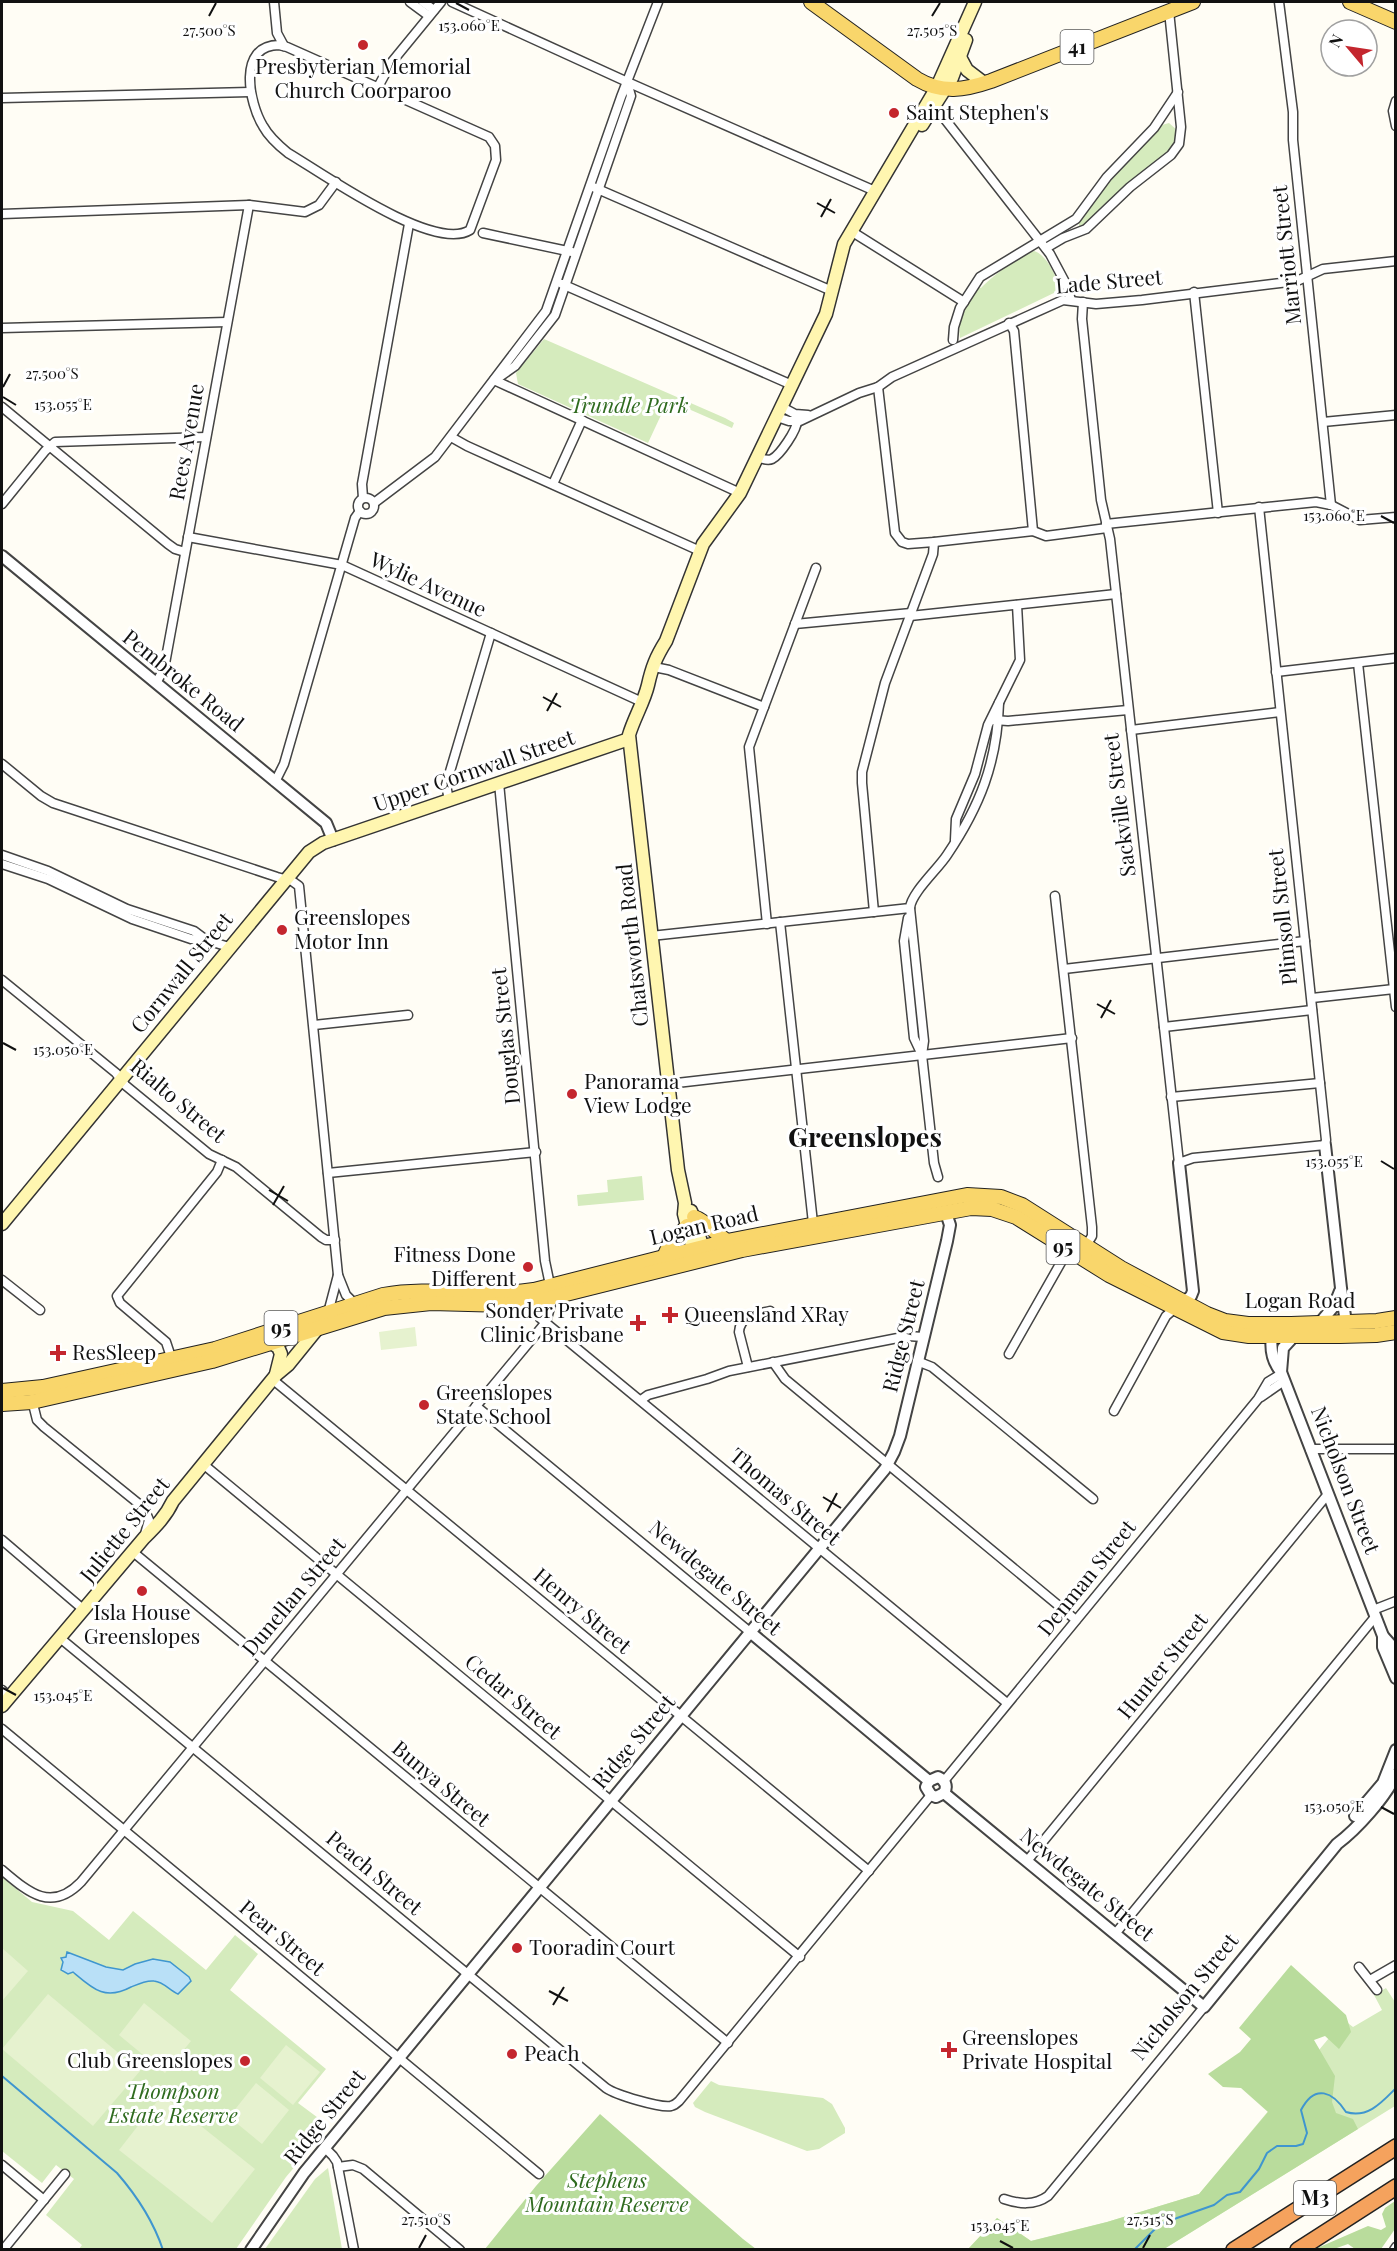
<svg xmlns="http://www.w3.org/2000/svg" width="1397" height="2251" viewBox="0 0 1397 2251" font-family="'Playfair Display',serif">
<rect width="100%" height="100%" fill="#fffdf5"/>
<g fill="#d5ebbd">
<polygon points="1169,123 1178,131 1178,136 1173,150 1086,226 1079,227 1079,221 1082,219 1104,184 1157,129 1162,125"/>
<path d="M1034 251C1046 254 1059 278 1058 291L960 338C957 318 967 303 978 287L981 288C991 277 1021 254 1034 251Z"/>
<polygon points="544,339 725,418 734,423 732,428 668,400 648,443 518,384 516,373"/>
<polygon points="642,1176 644,1200 578,1206 577,1195 608,1192 607,1180"/>
<polygon points="2,1877 32,1902 73,1911 109,1940 133,1911 206,1970 235,1935 258,1954 230,1990 326,2069 298,2103 329,2126 286,2177 236,2249 79,2249 82,2245 46,2215 74,2179 56,2165 42,2183 2,2151"/>
<polygon points="1386,1988 1395,2002 1395,2106 1164,2249 968,2250 997,2218 1031,2241 1107,2222 1199,2194 1344,2020 1353,2027 1382,2010 1374,1995"/>
<polygon points="711,2081 719,2085 823,2098 832,2104 845,2128 845,2133 819,2149 807,2151 705,2112 695,2107 693,2103"/>
<polygon points="328,2168 342,2249 265,2249 315,2179"/>
</g>
<g fill="#b9dc9c">
<polygon points="1291,1965 1346,2015 1351,2032 1339,2049 1325,2036 1314,2040 1335,2076 1332,2102 1336,2113 1353,2119 1358,2129 1164,2249 968,2249 997,2218 1031,2241 1107,2222 1199,2194 1268,2112 1241,2088 1223,2087 1208,2074 1240,2052 1251,2039 1239,2028"/>
<polygon points="600,2114 743,2239 756,2249 485,2249 536,2186"/>
<polygon points="1395,2201 1395,2229 1381,2249 1355,2249 1348,2244 1334,2249 1315,2249 1368,2226 1381,2230 1386,2227 1382,2214 1385,2208"/>
</g>
<g fill="#e6f2cf">
<polygon points="415,1327 417,1346 381,1350 379,1332"/>
<polygon points="2,1948 28,1971 2,2001"/>
<polygon points="48,1994 140,2071 93,2126 2,2049"/>
<polygon points="144,2003 191,2041 165,2073 119,2035"/>
<polygon points="286,2045 320,2072 293,2105 260,2078"/>
<polygon points="256,2083 289,2110 262,2144 229,2117"/>
<polygon points="162,2095 255,2169 212,2223 119,2150"/>
</g>
<path fill="#b9e0f7" stroke="#3f96cf" stroke-width="1.5" d="M67 1952 106 1967 123 1970 135 1964 153 1959 170 1962 189 1977 191 1981 178 1994C169 1990 164 1982 154 1981 146 1980 138 1984 131 1987 105 2001 93 1989 73 1972L68 1974 61 1970 63 1962 61 1958 66 1957Z"/>
<g fill="none" stroke-linecap="round" stroke-linejoin="round">
<g stroke="#3f96cf" stroke-width="2">
<path d="M2 2076 117 2173C137 2196 153 2220 163 2250"/>
<path d="M1134 2250 1160 2224 1214 2205 1227 2195 1240 2192 1259 2169 1267 2153 1277 2146H1296L1303 2144 1307 2133 1301 2110C1315 2083 1333 2092 1346 2112 1368 2119 1383 2101 1396 2088"/>
</g>
<defs>
<g id="minor">
<polyline points="274,2 277,33 284,46"/>
<polyline points="410,2 429,16"/>
<polyline points="423,2 434,10"/>
<polyline points="452,2 634,85 875,191"/>
<polyline points="1279,2 1293,112 1293,140 1331,505"/>
<path d="M279 45 287 47 489 137 495 146 496 160 470 230C434 253 322 173 288 153 278 145 269 137 263 126 249 103 237 45 279 45Z"/>
<polyline points="378,87 391,63 441,2"/>
<polyline points="2,98 250,92"/>
<polyline points="1396,101 1393,111 1396,126"/>
<polyline points="944,118 1050,254 1066,284 1071,300"/>
<polyline points="593,187 832,291"/>
<polyline points="2,214 249,205 305,212 319,205 336,182"/>
<polyline points="851,231 964,302"/>
<polyline points="483,233 572,252"/>
<polyline points="1046,248 1063,238 1086,229 1130,187 1171,155 1179,144 1181,127 1169,11"/>
<polyline points="562,284 792,385"/>
<polyline points="1194,292 1218,513"/>
<polyline points="1083,302 1082,319 1101,500 1110,539 1179,1163 1193,1158 1325,1145 1326,1140 1259,507"/>
<polyline points="1009,323 1014,331 1033,531"/>
<polyline points="2,328 227,322"/>
<polyline points="953,340 954,327 960,308 980,277 1076,219 1107,177 1154,128 1178,92"/>
<polyline points="498,378 515,366 555,315 631,96 627,82"/>
<polyline points="494,380 740,493"/>
<polyline points="878,387 895,533 902,542 908,544 934,542 1033,531 1046,536 1107,528"/>
<polyline points="2,407 168,544 175,549 185,552"/>
<polyline points="782,407 795,414 808,415"/>
<polyline points="777,417 789,421 800,421 859,393 878,387 892,377 1063,300 1096,304 1142,300 1297,281 1323,269 1396,261"/>
<polyline points="1323,422 1396,415"/>
<polyline points="451,437 467,446 700,551"/>
<path d="M757 457C762 459 768 461 772 459 780 455 797 430 797 421"/>
<polyline points="553,484 582,420"/>
<polyline points="363,498 362,484 409,224"/>
<circle cx="366" cy="506" r="8"/>
<polyline points="374,503 435,457 546,311 621,97 658,2"/>
<polyline points="2,504 45,451 55,442 206,437"/>
<polyline points="1106,524 1316,502 1331,505 1360,520 1396,517"/>
<polyline points="188,537 342,565 642,702"/>
<polyline points="910,616 1116,594"/>
<polyline points="795,624 911,613"/>
<polyline points="1358,663 1396,1007"/>
<polyline points="659,668 669,670 764,707"/>
<polyline points="1276,672 1396,658"/>
<polyline points="156,683 164,669 249,205"/>
<polyline points="994,720 1008,721 1128,710"/>
<polyline points="1131,730 1280,712"/>
<polyline points="2,764 41,796 53,803 277,877 292,881 299,886 338,1275 346,1295 355,1304"/>
<polyline points="275,782 284,764 355,518 360,511"/>
<polyline points="499,783 545,1261 550,1285"/>
<polyline points="449,800 446,785 491,633"/>
<polyline points="955,840 956,819 975,774 988,725 1020,660 1017,605"/>
<polyline points="2,855 48,871 127,909 194,931 206,940"/>
<polyline points="2,864 48,879 132,919 191,939 206,940 229,947"/>
<polyline points="1055,896 1092,1227 1092,1236 1084,1249"/>
<polyline points="910,908 924,1041 922,1055 934,1163 938,1177"/>
<polyline points="874,912 862,783 862,772 885,683 933,554 934,542"/>
<polyline points="908,918 904,941 914,1038 922,1055"/>
<polyline points="780,922 813,1223"/>
<polyline points="767,924 749,747 816,568"/>
<path d="M651 936 910 908C911 893 938 869 947 855 980 806 997 763 999 703"/>
<polyline points="1064,969 1305,941"/>
<polyline points="2,980 116,1073 125,1085 209,1154 236,1167 321,1237 326,1240 335,1240"/>
<polyline points="1312,998 1394,989"/>
<polyline points="314,1025 408,1015"/>
<polyline points="1164,1027 1312,1010"/>
<polyline points="668,1084 1072,1038"/>
<polyline points="1171,1097 1320,1083"/>
<polyline points="328,1173 536,1152"/>
<polyline points="2,1280 40,1310"/>
<polyline points="328,1313 338,1275"/>
<polyline points="540,1318 1007,1703"/>
<polyline points="1009,1354 1068,1250"/>
<polyline points="917,1361 932,1367 1093,1499"/>
<polyline points="773,1362 785,1379 1076,1620"/>
<polyline points="173,1363 166,1342 120,1303 117,1296 217,1172 222,1160"/>
<path d="M748 1367 739 1332C740 1315 757 1314 770 1311"/>
<polyline points="272,1379 869,1871"/>
<polyline points="1261,1397 1284,1381"/>
<polyline points="32,1400 37,1420 44,1427 144,1508 149,1520 145,1534"/>
<polyline points="641,1400 648,1395 707,1379 729,1371 908,1336 923,1337"/>
<polyline points="476,1406 750,1632"/>
<polyline points="1114,1411 1166,1316 1174,1309"/>
<polyline points="1310,1449 1396,1449"/>
<polyline points="203,1464 800,1957"/>
<polyline points="2,1540 84,1610"/>
<polyline points="133,1552 728,2043"/>
<polyline points="1373,1610 1396,1601"/>
<path d="M60 1638 606 2088C616 2095 660 2108 671 2106 675 2105 676 2104 679 2101L931 1795"/>
<polyline points="2,1690 9,1697"/>
<polyline points="2,1729 539,2174"/>
<polyline points="944,1781 1258,1399 1268,1382 1281,1374"/>
<polyline points="1027,1861 1328,1494"/>
<path d="M2 1870C28 1892 51 1913 81 1882L546 1322 553 1297"/>
<polyline points="1115,1934 1375,1617"/>
<polyline points="1359,1967 1377,1990"/>
<polyline points="1370,1980 1396,1965"/>
<polyline points="325,2148 333,2156 337,2162 354,2250"/>
<polyline points="2,2165 44,2200"/>
<polyline points="338,2167 353,2165 363,2169 460,2250"/>
<path d="M1004 2199C1019 2204 1034 2206 1048 2196L1204 2007"/>
<polyline points="3,2250 65,2174"/>
<polyline points="1394,2250 1396,2247"/>
</g>
<g id="tertiary">
<polyline points="2,556 326,823 333,840"/>
<polyline points="1325,1145 1341,1288 1346,1323"/>
<polyline points="1179,1163 1193,1291 1191,1296 1184,1302"/>
<polyline points="1319,1324 1334,1306 1340,1291"/>
<path d="M1272 1336C1270 1350 1272 1361 1281 1372L1383 1636 1391 1645 1396 1656"/>
<polyline points="1281,1372 1283,1348 1294,1336"/>
<polyline points="750,1632 929,1781"/>
<polyline points="1383,1636 1383,1647 1396,1678"/>
<polyline points="929,1781 926,1787 931,1795 936,1797 944,1793"/>
<path d="M929 1781 938 1777C945 1780 948 1786 944 1793"/>
<path d="M944 1793 1204 2007 1337 1844C1357 1829 1386 1797 1396 1774"/>
<polyline points="1355,1816 1383,1783 1396,1750"/>
<polyline points="251,2250 304,2173 885,1469 894,1452 900,1436 947,1241 950,1225 946,1213"/>
</g>
<g id="secondary">
<polyline points="960,57 967,70 984,83"/>
<polyline points="922,125 952,78 966,40"/>
<polyline points="691,1211 705,1254"/>
<polyline points="2,1224 309,852 323,843 629,739"/>
<path d="M695 1257 684 1214 685 1203 678 1170 629 735C634 718 644 702 648 685 652 667 656 657 666 641L703 544 740 493 826 314 844 244 937 87 975 2"/>
<polyline points="271,1343 278,1347 281,1354 276,1374"/>
<path d="M2 1706 144 1538C156 1526 166 1516 173 1501L276 1375 288 1365 318 1328"/>
</g>
<g id="primary">
<path d="M811 2 917 79C942 94 965 90 991 81L1193 2"/>
<polyline points="1350,2 1396,22"/>
<path d="M694 1217C706 1221 715 1233 727 1241"/>
<polyline points="664,1257 668,1248 687,1226"/>
<path d="M2 1391 43 1387 215 1349 383 1295C433 1286 485 1298 534 1290L727 1241 967 1195 1001 1197 1022 1205 1121 1268 1207 1314 1225 1321 1248 1324H1291L1377 1321 1396 1318"/>
<polyline points="2,1404 32,1402 212,1361 384,1308 431,1303 506,1305 530,1303 742,1250 971,1208 992,1209 1016,1217 1109,1275 1223,1332 1249,1336 1340,1336 1376,1335 1396,1332"/>
</g>
<g id="motorway">
<polyline points="1234,2250 1396,2147"/>
<polyline points="1298,2250 1396,2187"/>
</g>
</defs>
<use href="#minor" stroke="#444" stroke-width="11"/>
<use href="#tertiary" stroke="#444" stroke-width="14"/>
<use href="#secondary" stroke="#333" stroke-width="15"/>
<use href="#primary" stroke="#222" stroke-width="16"/>
<use href="#motorway" stroke="#222" stroke-width="18"/>
<use href="#minor" stroke="#fff" stroke-width="8"/>
<use href="#tertiary" stroke="#fff" stroke-width="10"/>
<use href="#secondary" stroke="#fff6b0" stroke-width="12"/>
<use href="#primary" stroke="#f9d66b" stroke-width="14"/>
<use href="#motorway" stroke="#f5a25d" stroke-width="15"/>
</g>
<path fill="none" stroke="#111" stroke-width="2" d="M456 3 469 10M209 16 216 3M932 16 940 3M817 203 835 213M821 217 831 199M3 387 10 374M3 397 16 405M1381 516 1394 523M543 697 561 707M547 711 557 693M1097 1004 1115 1014M1101 1018 1111 1000M3 1043 16 1050M1381 1161 1394 1169M269 1190 288 1201M273 1205 284 1186M823 1497 841 1508M827 1512 837 1493M3 1688 16 1695M1381 1807 1394 1814M549 1991 568 2001M553 2005 564 1987M1000 2241 1013 2248M419 2248 426 2235M1143 2248 1150 2235"/>
<g fill="#c4262e" stroke="#fff" stroke-width="2">
<circle cx="363" cy="45" r="6"/>
<circle cx="894" cy="113" r="6"/>
<circle cx="282" cy="930" r="6"/>
<circle cx="572" cy="1094" r="6"/>
<circle cx="528" cy="1267" r="6"/>
<path d="M667 1306h6v6h6v6h-6v6h-6v-6h-6v-6h6z"/>
<path d="M635 1314h6v6h6v6h-6v6h-6v-6h-6v-6h6z"/>
<path d="M55 1344h6v6h6v6h-6v6h-6v-6h-6v-6h6z"/>
<circle cx="424" cy="1405" r="6"/>
<circle cx="142" cy="1591" r="6"/>
<circle cx="517" cy="1948" r="6"/>
<path d="M946 2041h6v6h6v6h-6v6h-6v-6h-6v-6h6z"/>
<circle cx="512" cy="2054" r="6"/>
<circle cx="245" cy="2061" r="6"/>
</g>
<g text-anchor="middle" stroke-width="6" stroke-linejoin="round" paint-order="stroke">
<g fill="#fff" stroke="#585858" stroke-width="1.5">
<rect x="1060.5" y="30" width="33" height="34" rx="4.5"/>
<rect x="1046.5" y="1230" width="33" height="34" rx="4.5"/>
<rect x="264.5" y="1311" width="33" height="34" rx="4.5"/>
<rect x="1294" y="2181" width="42" height="34" rx="4.5"/>
</g>
<g font-size="20" font-weight="bold" fill="#111">
<text x="1077" y="54">41</text>
<text x="1063" y="1254">95</text>
<text x="281" y="1335">95</text>
<text x="1315" y="2205">M3</text>
</g>
<g font-size="21" fill="#111" stroke="#fff" text-anchor="start">
<text x="363" y="74" text-anchor="middle">Presbyterian Memorial<tspan x="363" dy="24">Church Coorparoo</tspan></text>
<text x="906" y="120">Saint Stephen's</text>
<text x="294" y="925">Greenslopes<tspan x="294" dy="24">Motor Inn</tspan></text>
<text x="584" y="1089">Panorama<tspan x="584" dy="24">View Lodge</tspan></text>
<text x="516" y="1262" text-anchor="end">Fitness Done<tspan x="516" dy="24">Different</tspan></text>
<text x="624" y="1318" text-anchor="end">Sonder Private<tspan x="624" dy="24">Clinic Brisbane</tspan></text>
<text x="684" y="1322">Queensland XRay</text>
<text x="72" y="1360">ResSleep</text>
<text x="436" y="1400">Greenslopes<tspan x="436" dy="24">State School</tspan></text>
<text x="142" y="1620" text-anchor="middle">Isla House<tspan x="142" dy="24">Greenslopes</tspan></text>
<text x="529" y="1955">Tooradin Court</text>
<text x="962" y="2045">Greenslopes<tspan x="962" dy="24">Private Hospital</tspan></text>
<text x="524" y="2061">Peach</text>
<text x="233" y="2068" text-anchor="end">Club Greenslopes</text>
</g>
<g font-size="21" fill="#111" stroke="#fff">
<text transform="translate(1287 255) rotate(-96)" y="7">Marriott Street</text>
<text transform="translate(1109 282) rotate(-5)" y="7">Lade Street</text>
<text transform="translate(187 442) rotate(-80)" y="7">Rees Avenue</text>
<text transform="translate(428 585) rotate(25)" y="7">Wylie Avenue</text>
<text transform="translate(183 681) rotate(39)" y="7">Pembroke Road</text>
<text transform="translate(474 771) rotate(-19)" y="7">Upper Cornwall Street</text>
<text transform="translate(1120 805) rotate(-97)" y="7">Sackville Street</text>
<text transform="translate(1283 917) rotate(-96)" y="7">Plimsoll Street</text>
<text transform="translate(633 945) rotate(-96)" y="7">Chatsworth Road</text>
<text transform="translate(182 973) rotate(-51)" y="7">Cornwall Street</text>
<text transform="translate(506 1036) rotate(-96)" y="7">Douglas Street</text>
<text transform="translate(178 1101) rotate(40)" y="7">Rialto Street</text>
<text transform="translate(704 1226) rotate(-13)" y="7">Logan Road</text>
<text x="1300" y="1308">Logan Road</text>
<text transform="translate(904 1336) rotate(-76)" y="7">Ridge Street</text>
<text transform="translate(1345 1480) rotate(69)" y="7">Nicholson Street</text>
<text transform="translate(785 1497) rotate(40)" y="7">Thomas Street</text>
<text transform="translate(125 1530) rotate(-51)" y="7">Juliette Street</text>
<text transform="translate(715 1578) rotate(40)" y="7">Newdegate Street</text>
<text transform="translate(1087 1578) rotate(-51)" y="7">Denman Street</text>
<text transform="translate(294 1597) rotate(-50)" y="7">Dunellan Street</text>
<text transform="translate(582 1611) rotate(40)" y="7">Henry Street</text>
<text transform="translate(1163 1666) rotate(-51)" y="7">Hunter Street</text>
<text transform="translate(513 1697) rotate(40)" y="7">Cedar Street</text>
<text transform="translate(634 1742) rotate(-50)" y="7">Ridge Street</text>
<text transform="translate(441 1784) rotate(40)" y="7">Bunya Street</text>
<text transform="translate(374 1873) rotate(40)" y="7">Peach Street</text>
<text transform="translate(1087 1885) rotate(39)" y="7">Newdegate Street</text>
<text transform="translate(282 1938) rotate(40)" y="7">Pear Street</text>
<text transform="translate(1185 1997) rotate(-51)" y="7">Nicholson Street</text>
<text transform="translate(325 2117) rotate(-51)" y="7">Ridge Street</text>
</g>
<g font-size="21" font-style="italic" fill="#2f6b1f" stroke="#fff">
<text x="629" y="413">Trundle Park</text>
<text x="173" y="2099">Thompson<tspan x="173" dy="24">Estate Reserve</tspan></text>
<text x="607" y="2188">Stephens<tspan x="607" dy="24">Mountain Reserve</tspan></text>
</g>
<g font-size="27" font-weight="bold" fill="#111" stroke="#fff">
<text x="865" y="1147">Greenslopes</text>
</g>
</g>
<g font-size="15" text-anchor="middle" fill="#111" stroke="#fff" stroke-width="6" stroke-linejoin="round" paint-order="stroke">
<text x="469" y="31">153.060°E</text>
<text x="209" y="36">27.500°S</text>
<text x="932" y="36">27.505°S</text>
<text x="52" y="379">27.500°S</text>
<text x="63" y="410">153.055°E</text>
<text x="1334" y="521">153.060°E</text>
<text x="63" y="1055">153.050°E</text>
<text x="1334" y="1167">153.055°E</text>
<text x="63" y="1701">153.045°E</text>
<text x="1334" y="1812">153.050°E</text>
<text x="426" y="2225">27.510°S</text>
<text x="1150" y="2225">27.515°S</text>
<text x="1000" y="2231">153.045°E</text>
</g>
<rect width="1397" height="2251" fill="none" stroke="#111111" stroke-width="6"/>
<g transform="translate(1349 48) rotate(299)"><circle r="28" fill="#ffffff" stroke="#a0a0a0" stroke-width="1.5"/>
<path d="M0-4.5L10 22L0 15L-10 22Z" fill="#c4262e"/>
<text y="-9" font-size="16" font-weight="bold" text-anchor="middle" fill="#111111">N</text>
</g>
</svg>
